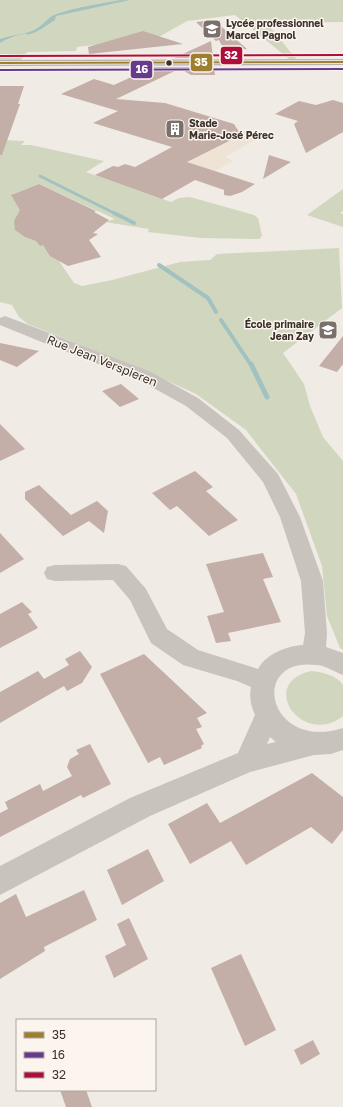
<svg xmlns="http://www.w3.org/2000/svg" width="343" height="1107" viewBox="0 0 343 1107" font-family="'Golos Text',sans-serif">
<rect width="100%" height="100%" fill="#f0ebe5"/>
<g fill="#d1d6bf">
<polygon points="0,0 343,0 343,22 267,23 296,59 289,59 235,15 187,21 157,38 77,47 76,51 27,52 21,60 0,60"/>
<polygon points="0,140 25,141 21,145 31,145 104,161 86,172 171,202 179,198 190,197 254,215 258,218 262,236 259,239 201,238 148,232 149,229 105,222 115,219 39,184 13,194 74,283 82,286 112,280 180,262 210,260 217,254 339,248 342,308 283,353 304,384 310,406 323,437 343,461 343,650 340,648 327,616 322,566 296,494 246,430 196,394 137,367 28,324 19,317 12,305 0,302"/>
<polygon points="343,189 343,211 340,213 343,214 343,227 307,215"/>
<path d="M311 671C323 672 336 675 343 685V716C304 748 256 684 311 671Z"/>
</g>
<polygon fill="#eee3d5" points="239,131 261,136 225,157 233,161 215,171 174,158 186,152 199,156 233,139"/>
<path fill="#a1c2c1" d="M121 0H130L56 16 55 20C46 25 41 31 30 34 24 36 30 33 24 34 16 35 6 39 0 43V39C11 35 22 35 32 31 41 27 45 21 52 16 66 9 104 3 121 0Z"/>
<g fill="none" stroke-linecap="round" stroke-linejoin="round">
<polyline stroke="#a1c2c1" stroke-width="3" points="40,176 116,214"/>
<g stroke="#a1c2c1" stroke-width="4">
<polyline points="114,213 134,223"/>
<polyline points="159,265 208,298 216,312"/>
<polyline points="221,320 251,365"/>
</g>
<polyline stroke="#a1c2c1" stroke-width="5" points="251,364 267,397"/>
</g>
<g fill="#c3afa7">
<polygon points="214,20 223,28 247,49 227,51 221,44 219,40 216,41 196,22"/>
<polygon points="143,31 183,44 89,54 88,47"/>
<polygon points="211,41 213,58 173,58 174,58"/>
<polygon points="153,67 214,67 215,75 191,75 179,68 179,69 116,99 165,103 234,124 239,132 233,139 187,162 255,184 242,192 230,196 224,195 224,190 195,180 162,199 95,175 113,166 118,167 125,164 135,167 172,147 93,123 118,111 61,94 94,79 114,85"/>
<polygon points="0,86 24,86 18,104 20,104 2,155 0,155"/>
<polygon points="333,100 343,103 343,132 306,153 294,124 298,121 275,114 299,101 316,105"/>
<polygon points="269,155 291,162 263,179"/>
<polygon points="39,184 96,211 94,212 109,220 93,233 98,234 89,240 101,257 68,266 50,256 43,245 40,246 36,241 25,237 15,230 14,221 20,210 11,195"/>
<polygon points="343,336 343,364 337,372 319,366"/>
<polygon points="0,343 39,351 17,367 0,360"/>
<polygon points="121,384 139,399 120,407 102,391"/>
<polygon points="0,424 25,449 0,461"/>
<polygon points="195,471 213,487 206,491 238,520 209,536 177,506 170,510 152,493"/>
<polygon points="39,485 71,515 97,501 108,511 104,533 89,521 63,536 25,499 25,492"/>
<polygon points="0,533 24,559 0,573"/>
<polygon points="263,553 273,577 263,579 281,622 228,633 231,641 216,643 207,616 224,612 206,564"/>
<polygon points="22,602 32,612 28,614 38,628 0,648 0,614"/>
<polygon points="80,651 92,667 82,683 67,691 64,686 0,723 0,692 38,671 44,679 69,665 65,659"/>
<polygon points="144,654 207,713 197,718 202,727 196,729 204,744 201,746 202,748 164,765 160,757 148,763 100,674"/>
<polygon points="90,744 111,784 83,798 81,795 0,837 0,813 8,809 5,802 40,784 43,791 72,776 67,767 70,759 79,754 76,750"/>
<polygon points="312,773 343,797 343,830 332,844 311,827 246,865 231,841 190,864 168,824 207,803 220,823"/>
<polygon points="148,849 164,881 122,905 107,870"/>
<polygon points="84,890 97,920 44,947 45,951 0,979 0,903 16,894 26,917"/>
<polygon points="129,918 148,959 114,978 105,956 126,945 117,924"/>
<polygon points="241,954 276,1030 245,1046 211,968"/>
<polygon points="313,1040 320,1054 301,1065 294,1050"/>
<polygon points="60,1090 86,1090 92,1107 66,1107"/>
</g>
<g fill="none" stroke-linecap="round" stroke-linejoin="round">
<path fill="#c9c3be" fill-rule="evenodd" d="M5 316 149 371 198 398 239 430 278 474 300 517 323 581 327 633 326 647 343 653V675C334 672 327 666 317 665 248 656 267 752 343 728V750L331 754 314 755 250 772 150 816 0 895V866L130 798 238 753 255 715C251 706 249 698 251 687L237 681 183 665 151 643 130 600 113 580 55 581 47 579 44 573 47 567 55 565 118 564 126 566 146 589 167 629 198 650 258 669C266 654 287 646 303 645L305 633 301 581 280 517 263 482 227 438 186 406 137 379 44 343 0 325V318ZM270 737 276 742 267 744Z"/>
<polygon fill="#b8b1ad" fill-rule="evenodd" points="343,59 343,65 0,66 0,60"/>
<defs>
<polyline id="bus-1" points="0,63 343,62"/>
<polyline id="bus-2" points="0,70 343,69"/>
<polyline id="bus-3" points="0,56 343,55"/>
</defs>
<use href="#bus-1" stroke="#fbf5ee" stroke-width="3.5"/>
<use href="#bus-2" stroke="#fbf5ee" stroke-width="3.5"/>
<use href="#bus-3" stroke="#fbf5ee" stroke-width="3.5"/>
<use href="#bus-1" stroke="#9e7f30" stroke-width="2"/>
<use href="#bus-2" stroke="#673a8e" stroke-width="2"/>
<use href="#bus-3" stroke="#ad0e3a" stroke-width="2"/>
</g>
<defs>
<symbol id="school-square" viewBox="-11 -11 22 22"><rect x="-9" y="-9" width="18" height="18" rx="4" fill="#7a716c" stroke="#fbf5ee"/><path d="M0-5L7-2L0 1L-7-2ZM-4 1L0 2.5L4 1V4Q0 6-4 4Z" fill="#fff"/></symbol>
<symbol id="building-square" viewBox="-11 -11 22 22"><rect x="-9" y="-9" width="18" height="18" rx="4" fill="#7a716c" stroke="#fbf5ee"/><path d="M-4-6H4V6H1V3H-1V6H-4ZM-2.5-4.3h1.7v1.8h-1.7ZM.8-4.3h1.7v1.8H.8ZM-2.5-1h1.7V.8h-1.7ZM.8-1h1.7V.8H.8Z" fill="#fff"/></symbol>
</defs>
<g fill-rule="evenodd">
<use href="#school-square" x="201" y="18" width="22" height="22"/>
<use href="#building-square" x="164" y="118" width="22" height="22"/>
<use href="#school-square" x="317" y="319" width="22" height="22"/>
</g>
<circle fill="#3b302b" stroke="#fbf5ee" stroke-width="1.5" cx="169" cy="63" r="3.5"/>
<g text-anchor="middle" stroke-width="3" stroke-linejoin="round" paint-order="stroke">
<g font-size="10" font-weight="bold" fill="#3b302b" stroke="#fbf5ee" text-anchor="start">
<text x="226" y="27">Lycée professionnel<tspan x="226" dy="12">Marcel Pagnol</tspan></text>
<text x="189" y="127">Stade<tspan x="189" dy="12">Marie-José Pérec</tspan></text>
<text x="314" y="328" text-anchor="end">École primaire<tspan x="314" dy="12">Jean Zay</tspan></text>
</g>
<g font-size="12" fill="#3b302b" stroke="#fbf5ee">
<text transform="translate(102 361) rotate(22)" y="4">Rue Jean Verspieren</text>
</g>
</g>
<g stroke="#fbf5ee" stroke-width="1.5">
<rect x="220" y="46" width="23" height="19" rx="4" fill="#ad0e3a"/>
<rect x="190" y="53" width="23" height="19" rx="4" fill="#9e7f30"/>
<rect x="130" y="60" width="23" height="19" rx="4" fill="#673a8e"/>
</g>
<g font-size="11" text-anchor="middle" font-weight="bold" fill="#fff">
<text x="231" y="59">32</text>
<text x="201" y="66">35</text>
<text x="142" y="73">16</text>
</g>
<rect x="16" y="1019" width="140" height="72" fill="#fbf5ee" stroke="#aea6a0"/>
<rect x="24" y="1032" width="20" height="6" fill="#9e7f30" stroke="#aea6a0"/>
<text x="52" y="1039" font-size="12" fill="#3b302b">35</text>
<rect x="24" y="1052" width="20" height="6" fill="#673a8e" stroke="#aea6a0"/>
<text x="52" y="1059" font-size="12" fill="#3b302b">16</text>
<rect x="24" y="1072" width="20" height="6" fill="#ad0e3a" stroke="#aea6a0"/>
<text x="52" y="1079" font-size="12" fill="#3b302b">32</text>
</svg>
